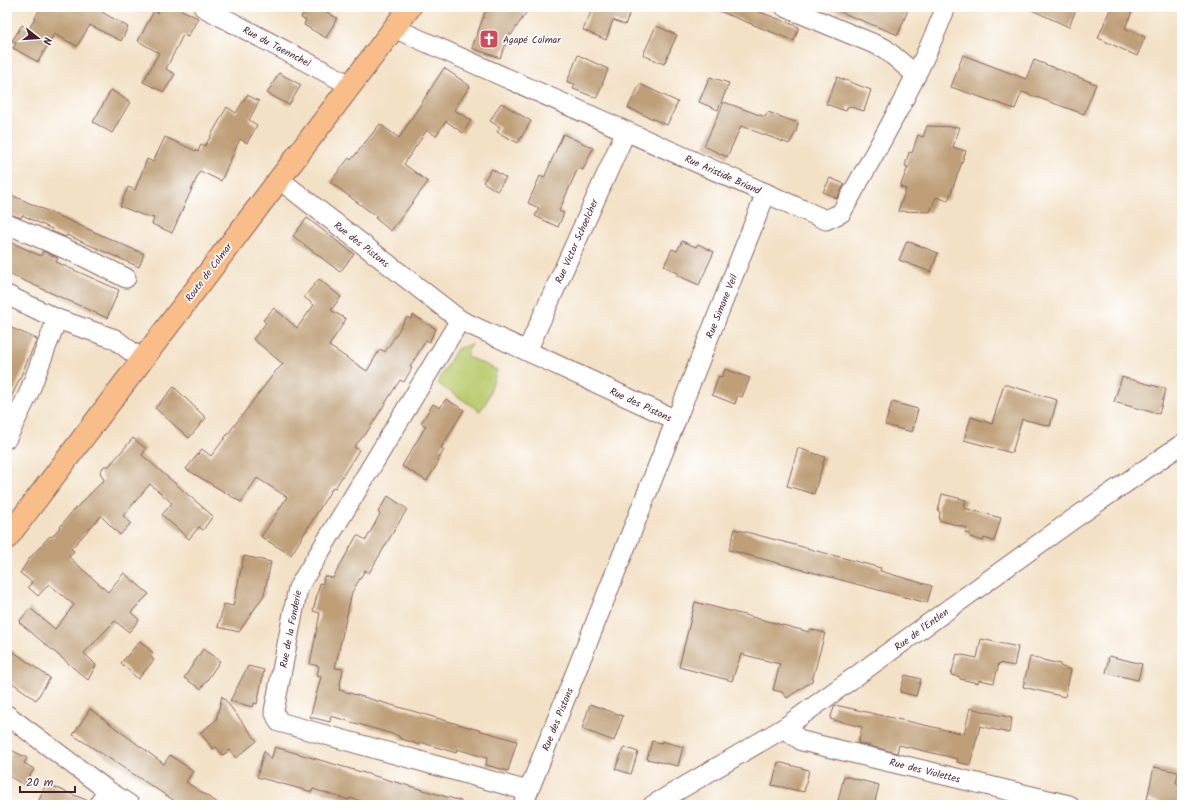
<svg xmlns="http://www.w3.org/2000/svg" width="1189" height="812" viewBox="0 0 1189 812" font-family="Kalam,sans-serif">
<rect width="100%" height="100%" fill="#fff"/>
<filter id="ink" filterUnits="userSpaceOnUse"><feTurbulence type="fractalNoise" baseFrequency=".025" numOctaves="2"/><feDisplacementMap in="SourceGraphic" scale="8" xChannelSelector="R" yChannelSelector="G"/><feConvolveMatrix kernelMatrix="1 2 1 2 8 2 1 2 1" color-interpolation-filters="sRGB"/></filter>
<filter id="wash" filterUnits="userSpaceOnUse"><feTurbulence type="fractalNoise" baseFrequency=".012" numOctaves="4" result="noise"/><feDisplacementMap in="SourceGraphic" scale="16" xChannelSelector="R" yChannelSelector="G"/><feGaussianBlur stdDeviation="0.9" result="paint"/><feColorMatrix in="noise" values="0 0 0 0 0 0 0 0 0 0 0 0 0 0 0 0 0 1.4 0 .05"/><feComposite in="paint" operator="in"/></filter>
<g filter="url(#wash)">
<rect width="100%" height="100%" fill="#f3e1c6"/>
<polygon fill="#b8ca6d" stroke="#81744c" points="471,344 466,356 497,370 487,401 480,411 437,383 457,349"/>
<g id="blocks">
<g fill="#be9f77">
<polygon points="41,7 105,7 102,12 128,27 121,41 90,25 77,46 54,34 38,62 13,48 16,43 12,41 22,25 29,29"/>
<polygon points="161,7 176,7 198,18 188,37 183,35 166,69 175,74 164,92 143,82 159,53 138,41 154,11 158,13"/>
<polygon points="307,7 318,7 337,18 326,38 304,25 306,20 301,18"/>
<polygon points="487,7 530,7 511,35 510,34 500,58 472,48"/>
<polygon points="582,7 632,7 625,25 613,20 606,40 583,30 591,12"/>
<polygon points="709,7 747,7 799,27 794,41"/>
<polygon points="828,7 909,7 898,35"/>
<polygon points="1025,7 1077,7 1069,27"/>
<polygon points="1111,7 1118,7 1132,12 1125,28 1145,37 1137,56 1098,38"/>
<polygon points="656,26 677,35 664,64 643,55"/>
<polygon points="578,55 608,69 597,98 573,89 575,84 567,82"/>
<polygon points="963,55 1026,79 1034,60 1096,84 1084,114 1022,92 1015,109 951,87"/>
<polygon points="444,68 470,86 454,110 471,120 463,133 446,121 436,136 427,130 404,164 428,182 391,231 375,218 377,217 330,182 349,158 351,160 380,124 399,138"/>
<polygon points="279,73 301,85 289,105 267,93"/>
<polygon points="710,77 729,83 718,110 699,102"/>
<polygon points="837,77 871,90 864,111 848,106 846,111 826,104"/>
<polygon points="640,84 678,102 667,125 628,108"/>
<polygon points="111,90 130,102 112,133 93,122"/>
<polygon points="247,95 259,101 249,120 257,125 247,143 240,139 221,181 200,171 172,233 152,224 154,218 142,215 120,206 128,187 135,190 147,159 153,162 165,137 198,152 201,144 205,146 227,107 236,113"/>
<polygon points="724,102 765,117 768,112 798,123 796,132 789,144 741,126 727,157 704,146"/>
<polygon points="501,103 531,121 518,143 497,132 500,127 490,121"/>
<polygon points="927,126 960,127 953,147 966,151 948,201 936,197 930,212 898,211 906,189 900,187 908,167 905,166 909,152 912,153 918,135 923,137"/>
<polygon points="563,134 593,148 583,170 578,168 559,211 564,213 558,227 535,216 539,208 528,203 540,176 544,178"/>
<polygon points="492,169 506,178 497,191 483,182"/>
<polygon points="830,178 845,184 837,198 823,192"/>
<polygon points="7,193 144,254 139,267 67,235 66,237 51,231 52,229 22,215 21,218 7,213"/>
<polygon points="307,218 354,254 340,272 293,236"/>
<polygon points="7,236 10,237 8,241 41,256 43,251 58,258 56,262 119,290 107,318 7,273"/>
<polygon points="682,241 696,247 698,244 714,252 699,285 677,275 678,273 664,266 672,249 677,251"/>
<polygon points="907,241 938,253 931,272 899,260"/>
<polygon points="319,279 341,297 331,310 346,319 329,346 367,371 380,349 385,352 407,317 411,319 413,315 436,329 429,342 426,340 410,367 412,368 404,382 400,380 367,432 354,447 359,450 335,488 333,487 291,555 261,537 287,497 257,478 241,502 186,469 202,449 211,456 275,372 283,364 253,339 266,323 263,320 274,308 297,328 314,305 304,297"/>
<polygon points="7,326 37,339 7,407"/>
<polygon points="725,369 750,378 742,397 738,395 735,404 712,395 719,376 722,377"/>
<polygon points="1122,377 1166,389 1159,414 1114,402"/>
<polygon points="1004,384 1057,400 1050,426 1022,419 1012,453 964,440 971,417 992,424"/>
<polygon points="174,387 206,418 189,438 155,408"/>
<polygon points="446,399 464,410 441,448 444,450 438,460 439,461 427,481 402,466 426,426 421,423 433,404 440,408"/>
<polygon points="892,402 918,409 912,432 885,425"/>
<polygon points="133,438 146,449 142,455 213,516 203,530 199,527 189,539 162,515 172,503 150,484 123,516 131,523 120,535 101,516 71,549 74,551 69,557 108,592 124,573 149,594 131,612 139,620 129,632 115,621 84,653 96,665 88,680 19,622 30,608 55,629 74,605 49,584 38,596 28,587 32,582 20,573 29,559 50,536 52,537 71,513 104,480 100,472 104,466 109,466"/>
<polygon points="798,448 825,457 814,494 787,486"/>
<polygon points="942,494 966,500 964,508 1001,518 994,541 984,538 983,541 970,537 970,534 965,533 967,528 939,520 940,512 938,511"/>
<polygon points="388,496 407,509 369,573 365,570 352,592 335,668 343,669 339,690 517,741 508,771 486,765 487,758 457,749 456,753 420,742 420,745 399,738 399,736 331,716 330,722 310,717 321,677 317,676 319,666 310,664 320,613 313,611 320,583 323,584 324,576 333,578 357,535 366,540 380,514 378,512"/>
<polygon points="735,529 881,568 880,571 932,586 927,603 729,550"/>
<polygon points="244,556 271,562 264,595 239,632 218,627 224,604 233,606"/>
<polygon points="695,602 809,632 810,629 825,633 812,681 787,698 782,692 773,690 780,664 741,654 732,681 679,667"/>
<polygon points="981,639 1018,647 1014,666 999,663 994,683 979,680 978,683 960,679 960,677 951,675 957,654 977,658"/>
<polygon points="140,641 153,653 150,656 154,660 138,679 121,663"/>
<polygon points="7,647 50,678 36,700 7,679"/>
<polygon points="203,649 220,661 201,689 184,678"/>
<polygon points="1109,656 1142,664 1138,680 1106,673"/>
<polygon points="1030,657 1060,664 1060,666 1071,670 1065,697 1023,687"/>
<polygon points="248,666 264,670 257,704 254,703 253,707 230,701"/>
<polygon points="905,675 921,679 916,696 900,692"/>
<polygon points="222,696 257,741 236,758 230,750 223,755 216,747 213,749 200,733 216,720"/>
<polygon points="590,704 623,716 614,741 582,729"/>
<polygon points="835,705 964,734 970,708 1012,718 1009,733 980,726 970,765 957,762 958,759 899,745 897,753 858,743 862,727 830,719"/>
<polygon points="90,709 164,764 170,755 193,771 186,782 221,805 181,805 73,735"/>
<polygon points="652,741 662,743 662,741 683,747 678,766 647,759"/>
<polygon points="275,747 461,801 460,805 375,805 350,798 349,800 313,789 312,792 257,777 264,751 271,760"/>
<polygon points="624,747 638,752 631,774 615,769"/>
<polygon points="13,751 27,758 24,763 34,769 24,785 7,775 7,761"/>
<polygon points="778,762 809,770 804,792 772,785"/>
<polygon points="1154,767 1178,772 1176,783 1182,784 1182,805 1171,805 1147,799"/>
<polygon points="844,776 879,785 874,805 837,805"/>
<polygon points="46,784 89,801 88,805 37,805"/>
</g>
</g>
</g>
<g filter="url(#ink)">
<use href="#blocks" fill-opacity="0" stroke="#856361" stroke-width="1"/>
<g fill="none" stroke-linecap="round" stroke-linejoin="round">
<defs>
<g id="minor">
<polyline points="203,7 350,85"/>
<polyline points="785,7 884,48 916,75"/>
<path d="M394 28 826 220 841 213C879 146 918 79 946 7"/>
<polyline points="280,180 460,320 676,420 523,805"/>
<polyline points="7,224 82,256 126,278"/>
<polyline points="7,295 57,319 115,339 142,360"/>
<polyline points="460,320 298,588 274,711 279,722 528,791"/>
<polyline points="527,351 626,131"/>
<polyline points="676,420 766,193"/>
<polyline points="7,438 28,395 57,319"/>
<polyline points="7,715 107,790 130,805"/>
<polyline points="784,728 802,741 1069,805"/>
<polyline points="99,805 107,790"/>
<polyline points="653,805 784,728 1072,520 1182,444"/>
</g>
<polyline id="major" points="7,538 410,7"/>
</defs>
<use href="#minor" stroke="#856361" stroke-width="21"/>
<use href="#major" stroke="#856361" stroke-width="24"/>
<use href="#minor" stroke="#fff" stroke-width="19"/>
<use href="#major" stroke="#f8bd88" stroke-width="22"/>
</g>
</g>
<defs>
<symbol id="church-square" viewBox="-11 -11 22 22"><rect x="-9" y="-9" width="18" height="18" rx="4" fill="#d1495b" stroke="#fff"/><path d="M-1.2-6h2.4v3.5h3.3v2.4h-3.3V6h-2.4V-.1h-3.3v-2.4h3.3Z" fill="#fff"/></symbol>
</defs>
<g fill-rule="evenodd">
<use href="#church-square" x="478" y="28" width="22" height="22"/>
</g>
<g text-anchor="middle" stroke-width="3.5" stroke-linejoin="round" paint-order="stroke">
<g font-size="10" fill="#4a1f2b" stroke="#fff" text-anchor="start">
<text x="503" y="43">Agapé Colmar</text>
</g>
<g font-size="10" fill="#4a1f2b" stroke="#fff">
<text transform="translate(277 46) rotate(28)" y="4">Rue du Taennchel</text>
<text transform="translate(723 174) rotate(24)" y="4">Rue Aristide Briand</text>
<text transform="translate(576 241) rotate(-66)" y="4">Rue Victor Schoelcher</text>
<text transform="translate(362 244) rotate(38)" y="4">Rue des Pistons</text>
<text transform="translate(208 272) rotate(-53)" y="4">Route de Colmar</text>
<text transform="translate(721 306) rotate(-68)" y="4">Rue Simone Veil</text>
<text transform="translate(641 404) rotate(25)" y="4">Rue des Pistons</text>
<text transform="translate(290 629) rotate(-79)" y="4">Rue de la Fonderie</text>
<text transform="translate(921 629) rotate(-36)" y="4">Rue de l'Entlen</text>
<text transform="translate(557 719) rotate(-68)" y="4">Rue des Pistons</text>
<text transform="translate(925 770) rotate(14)" y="4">Rue des Violettes</text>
</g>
</g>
<rect width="1189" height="812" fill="none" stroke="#fff" stroke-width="24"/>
<g transform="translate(38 38) rotate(107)" stroke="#ffffff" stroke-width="3" paint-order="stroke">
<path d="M0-3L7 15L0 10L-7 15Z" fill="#4a1f2b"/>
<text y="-6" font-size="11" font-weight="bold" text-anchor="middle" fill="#4a1f2b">N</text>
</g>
<path d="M20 786v6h55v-6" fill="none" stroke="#4a1f2b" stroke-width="2"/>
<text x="26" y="786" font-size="12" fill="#4a1f2b" stroke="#ffffff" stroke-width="3" paint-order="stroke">20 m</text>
</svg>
